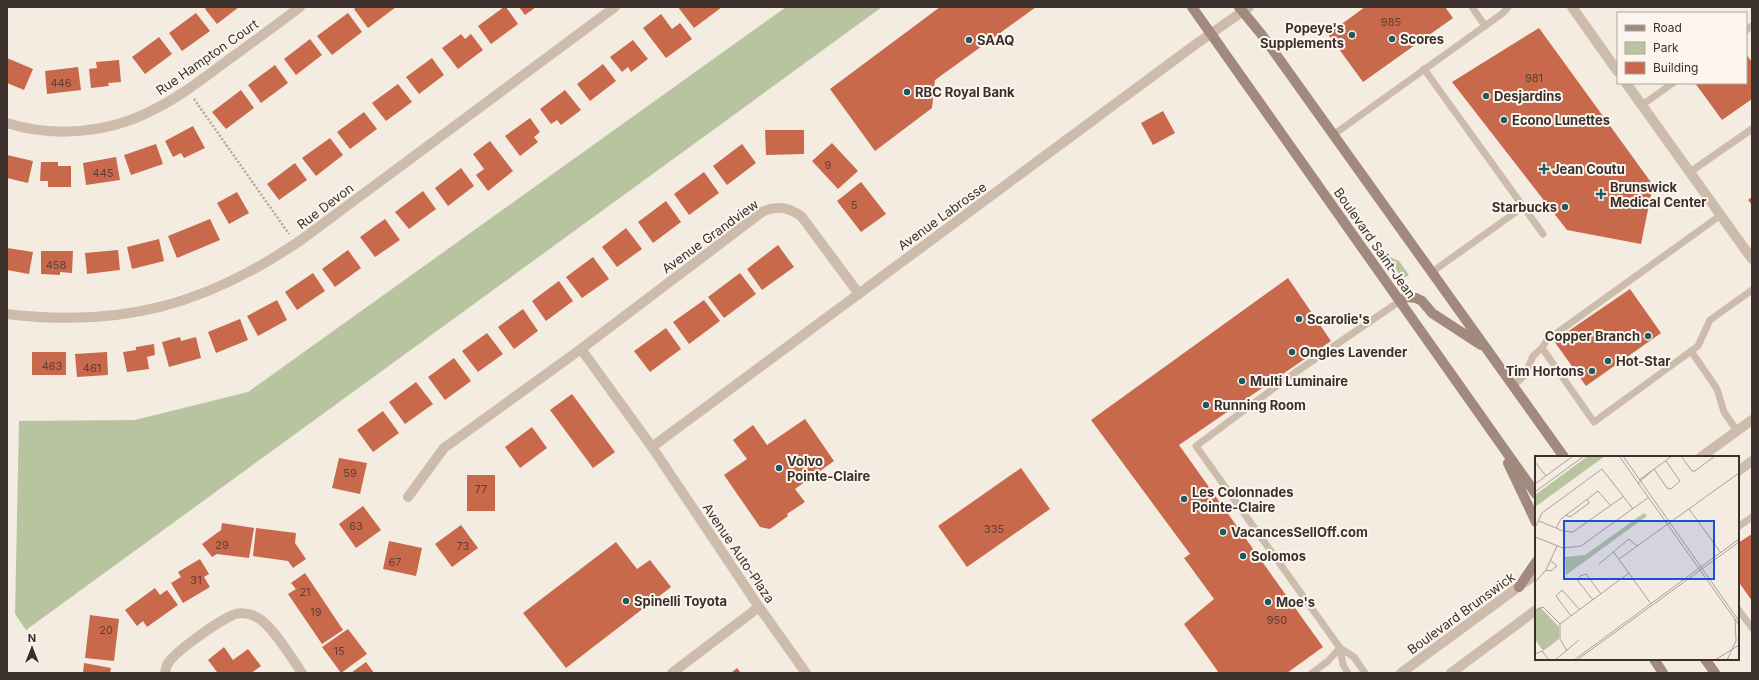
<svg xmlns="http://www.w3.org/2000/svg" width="1759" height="680" viewBox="0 0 1759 680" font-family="Inter,sans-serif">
<rect width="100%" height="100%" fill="#f4ebe1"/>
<g fill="#b8c4a0">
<polygon points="786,7 882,7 26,630 15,614 19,421 135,420 248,392"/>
<polygon points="1390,257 1399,261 1409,275 1406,277 1400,275 1388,258"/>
</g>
<g fill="#c8694b">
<polygon points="207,7 239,7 217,24 205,9"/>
<polygon points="357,7 396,7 368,28 354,9"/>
<polygon points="504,7 506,7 518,24 491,44 478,26"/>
<polygon points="519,7 536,7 525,15"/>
<polygon points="678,7 722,7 694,28"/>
<polygon points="940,7 1036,7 935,80 932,108 875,151 830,89"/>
<polygon points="1365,7 1445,7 1453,18 1363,82 1328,34"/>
<polygon points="196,13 210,31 182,51 169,33"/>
<polygon points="348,13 362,32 332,55 317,36"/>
<polygon points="661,14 672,29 680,23 692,39 666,58 643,28"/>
<polygon points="1539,28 1653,185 1641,244 1567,230 1452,82"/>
<polygon points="461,34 465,39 471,34 483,50 458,69 442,48"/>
<polygon points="159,37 172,54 145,74 132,57"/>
<polygon points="310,39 322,55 296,75 284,59"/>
<polygon points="633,40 648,59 631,72 628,67 622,72 610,57"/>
<polygon points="1746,54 1752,62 1752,99 1722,120 1695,83 1746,83"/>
<polygon points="7,58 33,69 24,90 7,83"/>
<polygon points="432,58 444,75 419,94 406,77"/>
<polygon points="119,60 121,82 108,83 109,86 91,88 89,69 97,68 96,62"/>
<polygon points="603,64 616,81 590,101 577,84"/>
<polygon points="275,65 288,83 261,103 248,85"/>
<polygon points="78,67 81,90 47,94 45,71"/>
<polygon points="398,84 412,102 386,121 372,103"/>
<polygon points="241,90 254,108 226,129 212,112"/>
<polygon points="565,90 581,110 561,125 557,120 551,124 540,109"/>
<polygon points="1163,111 1175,133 1153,145 1141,123"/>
<polygon points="364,112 377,129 350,149 337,132"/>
<polygon points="530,118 540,132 534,137 538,142 520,156 505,136"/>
<polygon points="193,126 205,148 184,158 181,153 173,157 165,141"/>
<polygon points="765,130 804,130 804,154 766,155"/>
<polygon points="330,138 343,155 316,176 302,158"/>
<polygon points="490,141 513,171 488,191 476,175 484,169 473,154"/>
<polygon points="832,143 858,171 838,189 812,161"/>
<polygon points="156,144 163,164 131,175 124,155"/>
<polygon points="742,144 756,163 727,185 713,166"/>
<polygon points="7,155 33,161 28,183 7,178"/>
<polygon points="116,157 120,180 86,185 83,163"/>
<polygon points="41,162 58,162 58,166 71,166 71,187 48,187 48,181 40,181"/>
<polygon points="295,163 307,180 279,200 267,184"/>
<polygon points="461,168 474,186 448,206 435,188"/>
<polygon points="704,172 719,193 689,215 674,194"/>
<polygon points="861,182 886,214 861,232 837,201"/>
<polygon points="423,191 436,209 409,229 395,212"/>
<polygon points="237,192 249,213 229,224 217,203"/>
<polygon points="1752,197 1752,205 1748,200"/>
<polygon points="666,201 681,222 653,243 638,222"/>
<polygon points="210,219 220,240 177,258 168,236"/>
<polygon points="385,219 400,240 375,257 360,237"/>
<polygon points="626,228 642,249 617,267 602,247"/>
<polygon points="159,239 164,261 132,269 127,247"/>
<polygon points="778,245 794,267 762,290 747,269"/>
<polygon points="7,248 33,252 29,274 7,270"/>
<polygon points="118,250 120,270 87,274 85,253"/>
<polygon points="348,250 361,268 335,287 322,269"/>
<polygon points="41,251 73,251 72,273 60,272 60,275 41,274"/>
<polygon points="593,257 609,279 582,298 566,277"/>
<polygon points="313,273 325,291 297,310 285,292"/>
<polygon points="740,273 756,294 724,318 708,297"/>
<polygon points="1288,278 1331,341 1179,445 1323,647 1287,673 1219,673 1184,624 1214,599 1184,558 1190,554 1091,420"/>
<polygon points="559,281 573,301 546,321 532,301"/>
<polygon points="1630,289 1661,333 1586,386 1554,341"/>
<polygon points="277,300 287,320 258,336 247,316"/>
<polygon points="704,300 720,321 689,344 673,322"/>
<polygon points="523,309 538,331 514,349 498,327"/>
<polygon points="240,319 248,340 216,353 208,332"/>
<polygon points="666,328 681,349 650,372 634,351"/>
<polygon points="487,333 503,354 478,372 462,351"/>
<polygon points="180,337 181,341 196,337 201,358 169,367 162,342"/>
<polygon points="154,344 155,355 147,357 149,369 127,372 123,352 136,350 136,347"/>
<rect x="32" y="352" width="34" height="23"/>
<polygon points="107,352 108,375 77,377 75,354"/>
<polygon points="454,358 471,381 445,400 428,377"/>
<polygon points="416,382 433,404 405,424 389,402"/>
<polygon points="572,394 615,452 593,468 550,410"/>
<polygon points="383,411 399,433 373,452 357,430"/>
<polygon points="805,419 834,461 795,489 805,502 787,514 788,516 770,529 760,527 724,475 747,459 733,440 753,425 767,445"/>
<polygon points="532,427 547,448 520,468 505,447"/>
<polygon points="339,458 367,463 360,494 332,488"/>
<polygon points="1021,468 1050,509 967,567 938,526"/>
<rect x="467" y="475" width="28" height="36"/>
<polygon points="363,506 381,530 356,548 339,524"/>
<polygon points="222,523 254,528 249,558 217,554 212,557 202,544 221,530"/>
<polygon points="461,525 478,548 452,567 435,544"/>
<polygon points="256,528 296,533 295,543 306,559 293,568 288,561 253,556"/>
<polygon points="1752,534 1752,601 1738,581 1738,543"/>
<polygon points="389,541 422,548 416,576 383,569"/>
<polygon points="616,542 637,569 650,560 671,587 566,668 523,613"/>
<polygon points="200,559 209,574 204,577 210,587 183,603 171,583 181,577 178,572"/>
<polygon points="305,573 343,630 322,644 288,594 296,589 291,583"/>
<polygon points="155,588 160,595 167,590 178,605 147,627 143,621 137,626 125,610"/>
<polygon points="90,615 119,619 114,661 85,658"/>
<polygon points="348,629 367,654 341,673 322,647"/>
<polygon points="224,647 233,660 248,649 261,666 251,673 215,673 217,672 208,660"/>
<polygon points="366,662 374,673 351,673"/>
<polygon points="84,663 111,668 110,673 83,673"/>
<polygon points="737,668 741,673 731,673"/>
</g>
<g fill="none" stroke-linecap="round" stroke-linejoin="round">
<polyline stroke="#b9a596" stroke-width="2.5" stroke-dasharray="2 2" stroke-linecap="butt" points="194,99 289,234"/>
<g stroke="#cdbbac" stroke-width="7">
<polyline points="1472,7 1485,26"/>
<polyline points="1746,30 1752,26"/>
<polyline points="1424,69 1543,234"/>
<polyline points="1642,105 1673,83"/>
<polyline points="1333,135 1503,13 1508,7"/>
<polyline points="1690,172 1752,129"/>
<polyline points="1432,272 1523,207"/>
<polyline points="1542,348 1547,340 1721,215"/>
<polyline points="1691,351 1717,389 1724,412 1737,431"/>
<polyline points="1513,386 1525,375 1533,356 1542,348 1594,422 1698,346 1710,320 1752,290"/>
<polyline points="1738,527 1752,517"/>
<polyline points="1738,609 1752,628"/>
<polyline points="1340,648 1343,665 1348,673"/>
<polyline points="1312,673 1328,661 1340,648"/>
<polyline points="1365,673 1354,657 1340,648 1196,446 1293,374 1400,301"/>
</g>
<g stroke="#cdbbac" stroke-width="10">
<polyline points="1572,7 1618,72"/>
<polyline points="1626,83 1752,259"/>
<path d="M7 123C53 138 108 133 151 111 178 98 201 80 224 63 250 44 275 26 300 7"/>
<path d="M7 314C121 328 206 305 301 240L615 7"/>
<polyline points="581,349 652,447"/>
<path d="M408 497 444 448 581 349 762 212C777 205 789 207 802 217L859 294"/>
<path d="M165 673C166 668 166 665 169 662 176 651 220 620 233 615 240 612 249 613 256 617 270 622 293 660 302 673"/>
<polyline points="672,673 759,607"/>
</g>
<g stroke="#cdbbac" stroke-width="10">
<polyline points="1701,457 1752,420"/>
<polyline points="1738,471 1752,461"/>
<polyline points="806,673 759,607 652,447 1196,44 1249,7"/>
<polyline points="1401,673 1536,574"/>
<polyline points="1451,673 1536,610"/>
</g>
<g stroke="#a18a7d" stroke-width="10">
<polyline points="1192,7 1536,494"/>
<polyline points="1239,7 1262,35 1564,457"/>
<polyline points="1400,301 1407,297 1416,298 1422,301 1432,313 1481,345"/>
<polyline points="1508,463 1536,522"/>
<polyline points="1519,587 1536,562"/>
<polyline points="1654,659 1663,673"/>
<polyline points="1705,659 1715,673"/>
</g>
</g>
<g fill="#1f5a5e" stroke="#fbf5ee" stroke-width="1.5">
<circle cx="1352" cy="35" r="4"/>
<circle cx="1392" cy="39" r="4"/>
<circle cx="969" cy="40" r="4"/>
<circle cx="907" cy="92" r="4"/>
<circle cx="1486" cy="96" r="4"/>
<circle cx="1504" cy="120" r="4"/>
<path d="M1542 163h4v4h4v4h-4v4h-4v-4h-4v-4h4z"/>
<path d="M1599 188h4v4h4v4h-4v4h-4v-4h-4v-4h4z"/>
<circle cx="1565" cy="207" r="4"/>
<circle cx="1299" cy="319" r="4"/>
<circle cx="1648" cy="336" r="4"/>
<circle cx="1292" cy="352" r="4"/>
<circle cx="1608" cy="361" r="4"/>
<circle cx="1592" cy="371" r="4"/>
<circle cx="1242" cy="381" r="4"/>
<circle cx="1206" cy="405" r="4"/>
<circle cx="779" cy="468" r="4"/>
<circle cx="1184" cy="499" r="4"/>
<circle cx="1223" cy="532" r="4"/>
<circle cx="1243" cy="556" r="4"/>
<circle cx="626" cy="601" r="4"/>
<circle cx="1268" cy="602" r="4"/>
</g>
<g text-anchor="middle" stroke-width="4" stroke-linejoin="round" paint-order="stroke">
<g font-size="11" fill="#5e3e33">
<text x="1391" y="26">985</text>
<text x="1534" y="82">981</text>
<text x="61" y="87">446</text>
<text x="828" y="169">9</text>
<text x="103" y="177">445</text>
<text x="854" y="209">5</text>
<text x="56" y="269">458</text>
<text x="52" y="370">463</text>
<text x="92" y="372">461</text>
<text x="350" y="477">59</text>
<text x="481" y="493">77</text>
<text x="356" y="530">63</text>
<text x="994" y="533">335</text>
<text x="222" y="549">29</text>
<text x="463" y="550">73</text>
<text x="395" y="566">67</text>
<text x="196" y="584">31</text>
<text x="305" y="596">21</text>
<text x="316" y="616">19</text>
<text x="1277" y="624">950</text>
<text x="106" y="634">20</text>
<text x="339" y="655">15</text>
</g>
<g font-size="13" font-weight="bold" fill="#3b302b" stroke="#fbf5ee" text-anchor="start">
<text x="1344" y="33" text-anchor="end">Popeye's<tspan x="1344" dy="15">Supplements</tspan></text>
<text x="1400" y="44">Scores</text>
<text x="977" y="45">SAAQ</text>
<text x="915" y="97">RBC Royal Bank</text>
<text x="1494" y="101">Desjardins</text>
<text x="1512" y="125">Econo Lunettes</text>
<text x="1552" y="174">Jean Coutu</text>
<text x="1610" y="192">Brunswick<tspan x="1610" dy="15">Medical Center</tspan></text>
<text x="1557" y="212" text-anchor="end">Starbucks</text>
<text x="1307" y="324">Scarolie's</text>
<text x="1640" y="341" text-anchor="end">Copper Branch</text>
<text x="1300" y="357">Ongles Lavender</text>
<text x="1616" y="366">Hot-Star</text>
<text x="1584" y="376" text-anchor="end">Tim Hortons</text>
<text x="1250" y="386">Multi Luminaire</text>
<text x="1214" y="410">Running Room</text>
<text x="787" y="466">Volvo<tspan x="787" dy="15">Pointe-Claire</tspan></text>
<text x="1192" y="497">Les Colonnades<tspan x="1192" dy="15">Pointe-Claire</tspan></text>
<text x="1231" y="537">VacancesSellOff.com</text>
<text x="1251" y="561">Solomos</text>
<text x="634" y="606">Spinelli Toyota</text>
<text x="1276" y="607">Moe's</text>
</g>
<g font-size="13" fill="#3b302b" stroke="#fbf5ee">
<text transform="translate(207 57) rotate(-35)" y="5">Rue Hampton Court</text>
<text transform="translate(325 206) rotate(-37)" y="5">Rue Devon</text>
<text transform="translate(942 216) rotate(-36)" y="5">Avenue Labrosse</text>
<text transform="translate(710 236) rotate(-36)" y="5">Avenue Grandview</text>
<text transform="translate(1375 243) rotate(55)" y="5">Boulevard Saint-Jean</text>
<text transform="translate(739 553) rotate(56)" y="5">Avenue Auto-Plaza</text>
<text transform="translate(1461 613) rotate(-36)" y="5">Boulevard Brunswick</text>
</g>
</g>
<g transform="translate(1535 456)">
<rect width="204" height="204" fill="#f4ebe1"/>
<path d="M53 0H70L0 51V39ZM109 57 112 60 31 119 30 101 50 99ZM5 151 24 171V183L8 195 0 183V155Z" fill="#b8c4a0"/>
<path fill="none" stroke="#aaa098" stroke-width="1" d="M84 0 204 169M88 0 204 165M146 0 157 15H160L180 0M0 6 11 20M119 13 132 32 136 33 145 25 131 5M104 24 137 0M103 27 117 15M0 28 38 0M0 36 49 0M154 53 186 97M31 59 35 61 54 47 52 43M4 65 28 75 38 76 89 40M0 72 7 57 67 13 98 53M21 72 26 63 63 35 76 50M0 81 28 92 46 90 114 41M78 95 116 148M84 103 204 17M64 108 94 83 102 90M11 114 16 115 22 110 16 105M0 126 11 114 22 90M58 144 43 125 45 120 51 118 66 138M0 154 8 151 25 168M36 160 21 140 27 134 45 154M25 168 94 117M25 168V183L32 195M0 198 7 195 14 204M20 204 44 184M39 204 204 83M42 204 204 86M180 204 204 189M192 204 201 185 200 163"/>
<path fill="#1d4ed8" fill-opacity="0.15" stroke="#1d4ed8" stroke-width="2" d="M29 65H179V123H29Z"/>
<rect width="204" height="204" fill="none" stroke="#3b302b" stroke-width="2"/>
</g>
<rect width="1759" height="680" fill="none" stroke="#3b302b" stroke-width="16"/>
<rect x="1617" y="12" width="130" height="72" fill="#fbf5ee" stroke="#aea6a0"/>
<rect x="1625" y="25" width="20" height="6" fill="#a18a7d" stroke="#aea6a0"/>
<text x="1653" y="32" font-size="12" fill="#3b302b">Road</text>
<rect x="1625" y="42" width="20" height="12" fill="#b8c4a0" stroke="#aea6a0"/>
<text x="1653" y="52" font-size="12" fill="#3b302b">Park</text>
<rect x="1625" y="62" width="20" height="12" fill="#c8694b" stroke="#aea6a0"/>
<text x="1653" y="72" font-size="12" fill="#3b302b">Building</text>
<g transform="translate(32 648)" stroke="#fbf5ee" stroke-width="3" paint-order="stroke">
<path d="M0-3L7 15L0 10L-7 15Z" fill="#3b302b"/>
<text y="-6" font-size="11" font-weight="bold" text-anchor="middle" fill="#3b302b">N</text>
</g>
</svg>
